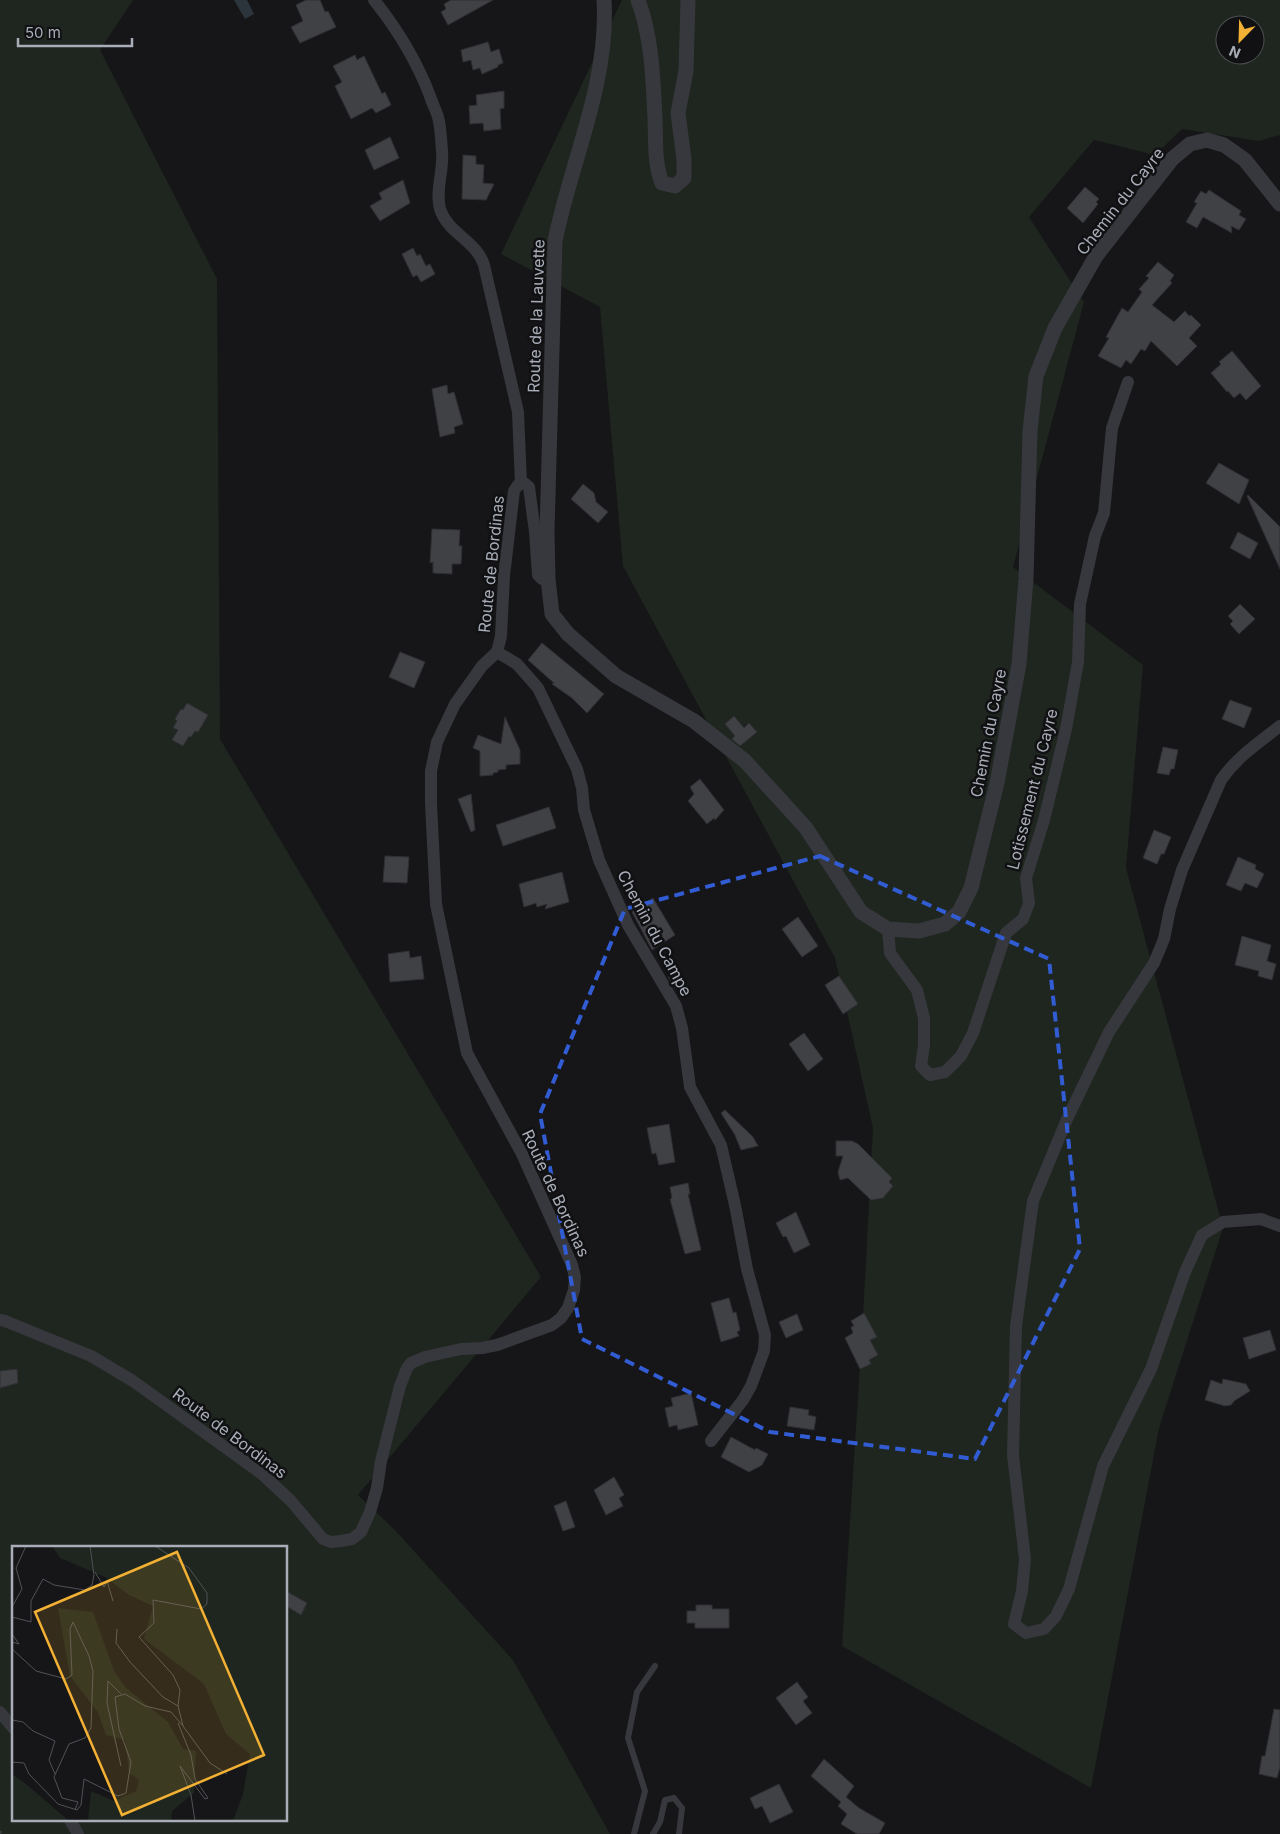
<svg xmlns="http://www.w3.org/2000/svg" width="1280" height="1834" viewBox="0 0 1280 1834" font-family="Inter,sans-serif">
<rect width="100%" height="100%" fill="#161618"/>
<g fill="#1e261f" fill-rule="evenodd">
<path d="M0 0H133L100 50 217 279 220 739 541 1277 358 1495 394 1529 513 1660 610 1834H0ZM14 1548H286V1820H14Z"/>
<path d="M622 0H1280V135L1259 141 1182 129 1155 155 1094 140 1029 217 1084 302 1013 567 1143 665 1126 868 1223 1228 1159 1428 1091 1788 842 1646 862 1335 873 1128 835 958 623 566 600 307 501 254ZM1225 25H1255V55H1225Z"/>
</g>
<polygon fill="#2c353c" points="234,0 247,0 254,14 245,19"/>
<g fill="#404145" stroke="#303034">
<polygon points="306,0 320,0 325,12 328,11 336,27 300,43 291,27 303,21 296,5"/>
<polygon points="451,0 493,0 448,25 441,12 446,9 444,4"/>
<polygon points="488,42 491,52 499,49 503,63 498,65 498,67 482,74 480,68 473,70 471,60 463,62 461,50"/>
<polygon points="355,55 357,60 364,56 382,94 385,92 391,105 376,113 372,108 351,119 335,86 342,82 333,66"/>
<polygon points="504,91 504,108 500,109 501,129 484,131 483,123 470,124 469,106 477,105 476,95"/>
<polygon points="390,137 399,158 374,170 365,150"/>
<polygon points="463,155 476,156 476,164 484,165 483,183 494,184 486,200 462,199"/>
<polygon points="403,180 410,203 380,221 370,206 382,199 379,193"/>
<polygon points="1085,187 1099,199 1096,202 1098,204 1083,223 1067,208"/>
<polygon points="1209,190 1241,211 1239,215 1246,219 1239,230 1231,226 1232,233 1203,217 1197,228 1186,222 1197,203 1194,202 1201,191 1206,194"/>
<polygon points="413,248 417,256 420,254 426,266 430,264 435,274 421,282 417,275 413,277 402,254"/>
<polygon points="1158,262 1174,275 1170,281 1172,283 1152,305 1174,322 1185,311 1189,316 1191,315 1201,325 1189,338 1197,346 1177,366 1151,341 1145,351 1141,349 1131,364 1126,360 1121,368 1098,356 1109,338 1106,337 1122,308 1128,312 1142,292 1139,289 1149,278 1146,276"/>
<polygon points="1232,351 1261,386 1246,400 1240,393 1234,398 1228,391 1227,392 1211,373 1221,364 1219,362"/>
<polygon points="447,385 448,394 454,392 463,424 454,427 455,433 440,437 432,389"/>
<polygon points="1219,463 1249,480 1239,504 1206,483"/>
<polygon points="583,484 594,493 596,502 608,512 598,523 571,499"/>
<polygon points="1248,495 1280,527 1280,569 1247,496"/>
<polygon points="432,529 460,530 459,546 462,546 461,564 452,564 452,574 433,573 433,562 430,563"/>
<polygon points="1238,532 1258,543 1250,559 1230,548"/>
<polygon points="1240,604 1255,619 1239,634 1230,624 1233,621 1228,616"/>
<polygon points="542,643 604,694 587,713 572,698 552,684 554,683 528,660"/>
<polygon points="400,652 425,662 414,688 389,677"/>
<polygon points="1230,700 1252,708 1244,728 1222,719"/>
<polygon points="187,703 208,715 198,732 195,731 191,737 189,736 183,746 172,740 178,730 173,728 177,721 175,719 181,709 183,710"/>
<polygon points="734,716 744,728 749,723 757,732 740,746 732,739 735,736 725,724"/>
<polygon points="505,717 520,750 520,764 506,765 506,769 498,770 498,772 493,773 493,775 480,776 480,751 473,748 478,735 501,744"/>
<polygon points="1163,747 1178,750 1174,769 1171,769 1169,775 1157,773"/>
<polygon points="700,779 724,810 715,820 714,818 707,824 688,801 694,794 690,787"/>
<polygon points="471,794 475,830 471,832 458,799"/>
<polygon points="549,807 556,828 503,846 496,825"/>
<polygon points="1154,830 1171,837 1164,854 1161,854 1157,864 1143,858"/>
<polygon points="385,856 409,857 407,883 383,882"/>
<polygon points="1238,857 1256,865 1255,869 1264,874 1257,888 1245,883 1241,891 1226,885"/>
<polygon points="562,872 569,902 545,909 547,904 537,907 536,903 524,907 519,884"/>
<polygon points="653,898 675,935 652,950 632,912"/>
<polygon points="798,917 818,946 802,957 782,929"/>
<polygon points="1242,936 1271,945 1267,961 1276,964 1272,980 1258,976 1259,971 1235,965"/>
<polygon points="409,951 410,958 421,956 424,979 390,982 388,954"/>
<polygon points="677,971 684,982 675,989 668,976"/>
<polygon points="839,976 858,1004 843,1014 825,985"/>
<polygon points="804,1033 823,1059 808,1071 789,1044"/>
<polygon points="725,1110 753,1137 758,1146 741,1150 735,1135 721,1113"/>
<polygon points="669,1124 675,1162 659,1165 656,1153 652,1154 647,1128"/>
<polygon points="836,1141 852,1141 858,1144 892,1178 889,1182 893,1186 883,1198 871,1200 848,1178 840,1180 838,1172 843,1156 836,1156"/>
<polygon points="688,1183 690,1194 688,1194 701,1250 685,1254 670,1199 672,1198 670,1187"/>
<polygon points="796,1212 810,1245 794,1253 786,1236 783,1237 776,1223"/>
<polygon points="729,1298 733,1313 736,1312 740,1330 737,1332 739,1336 721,1342 711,1303"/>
<polygon points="864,1313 877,1337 870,1340 878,1355 869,1360 871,1364 860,1369 845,1338 853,1333 851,1327 854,1326 851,1321"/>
<polygon points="797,1314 803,1330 786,1338 779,1322"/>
<polygon points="1270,1330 1276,1350 1249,1359 1243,1338"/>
<polygon points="17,1369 18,1383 0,1388 0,1371"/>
<polygon points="1223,1379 1246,1384 1250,1391 1234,1401 1231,1405 1225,1406 1205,1400 1211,1380 1222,1384"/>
<polygon points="691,1393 698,1425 678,1430 677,1425 669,1427 665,1408 673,1406 671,1398"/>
<polygon points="790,1407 809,1410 808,1415 816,1417 814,1430 787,1426"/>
<polygon points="731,1437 755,1450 756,1448 768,1454 762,1465 749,1472 721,1457"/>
<polygon points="614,1477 624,1495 619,1498 623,1506 606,1515 594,1490"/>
<polygon points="566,1501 575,1527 563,1531 554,1506"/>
<polygon points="286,1591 307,1603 301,1615 286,1606"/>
<polygon points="696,1605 712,1605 712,1609 729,1609 729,1628 695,1628 695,1623 687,1623 687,1611 696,1611"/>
<polygon points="797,1682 808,1697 803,1701 812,1713 796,1725 776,1698"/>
<polygon points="1274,1709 1280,1710 1280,1767 1277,1778 1259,1774 1262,1756 1265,1756"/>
<polygon points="824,1759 854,1786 846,1797 859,1808 885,1823 879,1834 857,1834 841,1824 847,1814 838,1806 841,1802 811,1776"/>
<polygon points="779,1784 793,1812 770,1823 762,1806 755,1809 750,1798"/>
</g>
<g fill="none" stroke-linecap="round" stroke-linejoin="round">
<polyline stroke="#3d3f44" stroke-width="2.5" stroke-dasharray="2.5 4" stroke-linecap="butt" points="0,1831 1,1834"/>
<g stroke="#37383d" stroke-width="6">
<polyline points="634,1834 645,1791 628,1738 637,1692 655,1666"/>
<polyline points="653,1834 660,1822 665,1800 674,1798 682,1808 679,1834"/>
</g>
<g stroke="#37383d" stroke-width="12">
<path d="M374 0C398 30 416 59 430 96 432 103 436 110 438 117 441 128 441 140 442 151 444 170 435 190 440 209 448 234 476 240 484 265L518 412 521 484"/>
<polyline points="497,652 517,664 538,688 577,769 582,788 584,810 599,860 628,925 676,1006 682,1028 690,1087 721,1145 735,1205 747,1269 765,1335 764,1351 751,1386 743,1400 711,1441"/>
<path d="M1280 726C1258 743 1237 757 1221 780L1182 870 1170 909 1164 939 1154 963 1109 1032 1067 1119 1033 1201 1016 1326 1013 1455 1025 1559 1022 1591 1014 1624 1026 1633 1044 1629 1056 1616 1069 1589 1103 1466 1151 1369 1185 1272 1202 1235 1223 1222 1261 1219 1280 1226"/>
<polyline points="888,929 890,953 917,990 924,1018 924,1045 921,1066 930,1075 945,1072 961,1056 973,1033 1006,933 1023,919 1029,903 1026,878 1044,820 1066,729 1078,662 1080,604 1095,536 1104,513 1112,428 1128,382"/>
<polyline points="0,1320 5,1321 91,1356 133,1381 262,1474 291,1501 323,1539 331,1542 341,1541 352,1539 361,1532 370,1512 377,1488 381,1461 400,1386 407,1368 411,1363 425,1357 461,1349 482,1348 497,1345 552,1325 561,1318 568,1308 574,1290 575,1277 572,1265 522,1154 467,1053 436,904 431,803 431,771 437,742 455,704 482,666 497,652 501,636 504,576 514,491 518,485 524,483 529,487 535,532 538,575 542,579 548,579"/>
<polyline points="0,1712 14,1729"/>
<polyline points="70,1820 78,1834"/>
</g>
<g stroke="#37383d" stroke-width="15">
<path d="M604 0C609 83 571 161 555 241L547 532 548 579 552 614 568 634 616 676 694 721 745 761 806 828 861 912 888 929 919 931 945 924 959 912 971 888 997 783 1019 664 1026 579 1030 431 1036 376 1055 328 1096 256 1172 159 1190 144 1207 140 1224 145 1245 160 1280 204"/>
<path d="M638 0C652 37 653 79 655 118 656 140 654 163 662 183L675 186 684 178V159L678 113 686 71 688 0"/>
</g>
</g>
<path fill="none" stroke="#325cd3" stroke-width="4" stroke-dasharray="10 6" stroke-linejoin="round" d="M820 856 1049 959 1080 1249 975 1459 770 1432 582 1339 540 1114 625 909Z"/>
<g text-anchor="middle" stroke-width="5" stroke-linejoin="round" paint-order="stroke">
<g font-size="16" fill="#a8adb8" stroke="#111113">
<text transform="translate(1120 201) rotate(-52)" y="6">Chemin du Cayre</text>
<text transform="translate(536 316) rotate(-88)" y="6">Route de la Lauvette</text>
<text transform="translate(491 564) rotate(-84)" y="6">Route de Bordinas</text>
<text transform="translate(988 733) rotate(-79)" y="6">Chemin du Cayre</text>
<text transform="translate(1032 789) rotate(-76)" y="6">Lotissement du Cayre</text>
<text transform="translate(655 933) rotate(62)" y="6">Chemin du Campe</text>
<text transform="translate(556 1193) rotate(65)" y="6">Route de Bordinas</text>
<text transform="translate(230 1433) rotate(37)" y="6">Route de Bordinas</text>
</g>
</g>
<g transform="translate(12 1546)">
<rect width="275" height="275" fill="#161618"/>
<path d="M40 0H275V275H221L231 248 238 208 214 188 192 138 132 93 141 60 117 49 93 31 48 12ZM46 62 81 66 102 125 114 142 156 176 171 203 184 205 182 247 160 265 159 275H76L79 245 102 255 124 245 127 234 117 227 113 194 94 189 86 166 58 130ZM0 228 14 238 57 275H0Z" fill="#1e261f"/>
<path fill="none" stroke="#505258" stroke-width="1" d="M83 26 92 41 95 35 101 55M0 61 10 43 4 22 14 0M0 71 19 76V55L31 33 42 39 73 44 80 39 82 29 78 0M105 83 104 97 118 116 151 151 166 160M0 88 7 98 0 96M0 103 24 125 54 133 60 129 58 83 61 76 77 110 81 125 79 182 73 192 57 198 42 231 50 252 66 256 63 264M0 174 11 176 21 185 43 195 37 214 43 228M166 177 179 209 183 233 196 252 193 253 168 220 179 249 183 275M171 180 198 217 215 228M0 216 12 217 17 228 46 258 65 264 69 259 72 233 106 250 114 247 119 216 107 183 103 151 113 148 133 160 159 166 171 180 166 160 168 144 161 129 127 91 142 77 141 54 189 63 195 58V47L177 22 143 0M109 220 95 157 96 135 109 148"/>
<path fill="#f2b134" fill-opacity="0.15" stroke="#f2b134" stroke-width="2.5" d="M165 6 252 209 110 269 23 66Z"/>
<rect width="275" height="275" fill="none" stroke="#a8adb8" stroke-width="2.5"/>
</g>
<g transform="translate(1240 40) rotate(203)"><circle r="24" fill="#111113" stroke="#4d4f55"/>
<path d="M0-4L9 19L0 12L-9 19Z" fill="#f2b134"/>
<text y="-8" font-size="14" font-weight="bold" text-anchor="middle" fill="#a8adb8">N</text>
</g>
<path d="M18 38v8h114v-8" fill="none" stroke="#a8adb8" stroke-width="2.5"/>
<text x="25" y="38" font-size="15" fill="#a8adb8" stroke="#111113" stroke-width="4" paint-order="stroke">50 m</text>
</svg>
